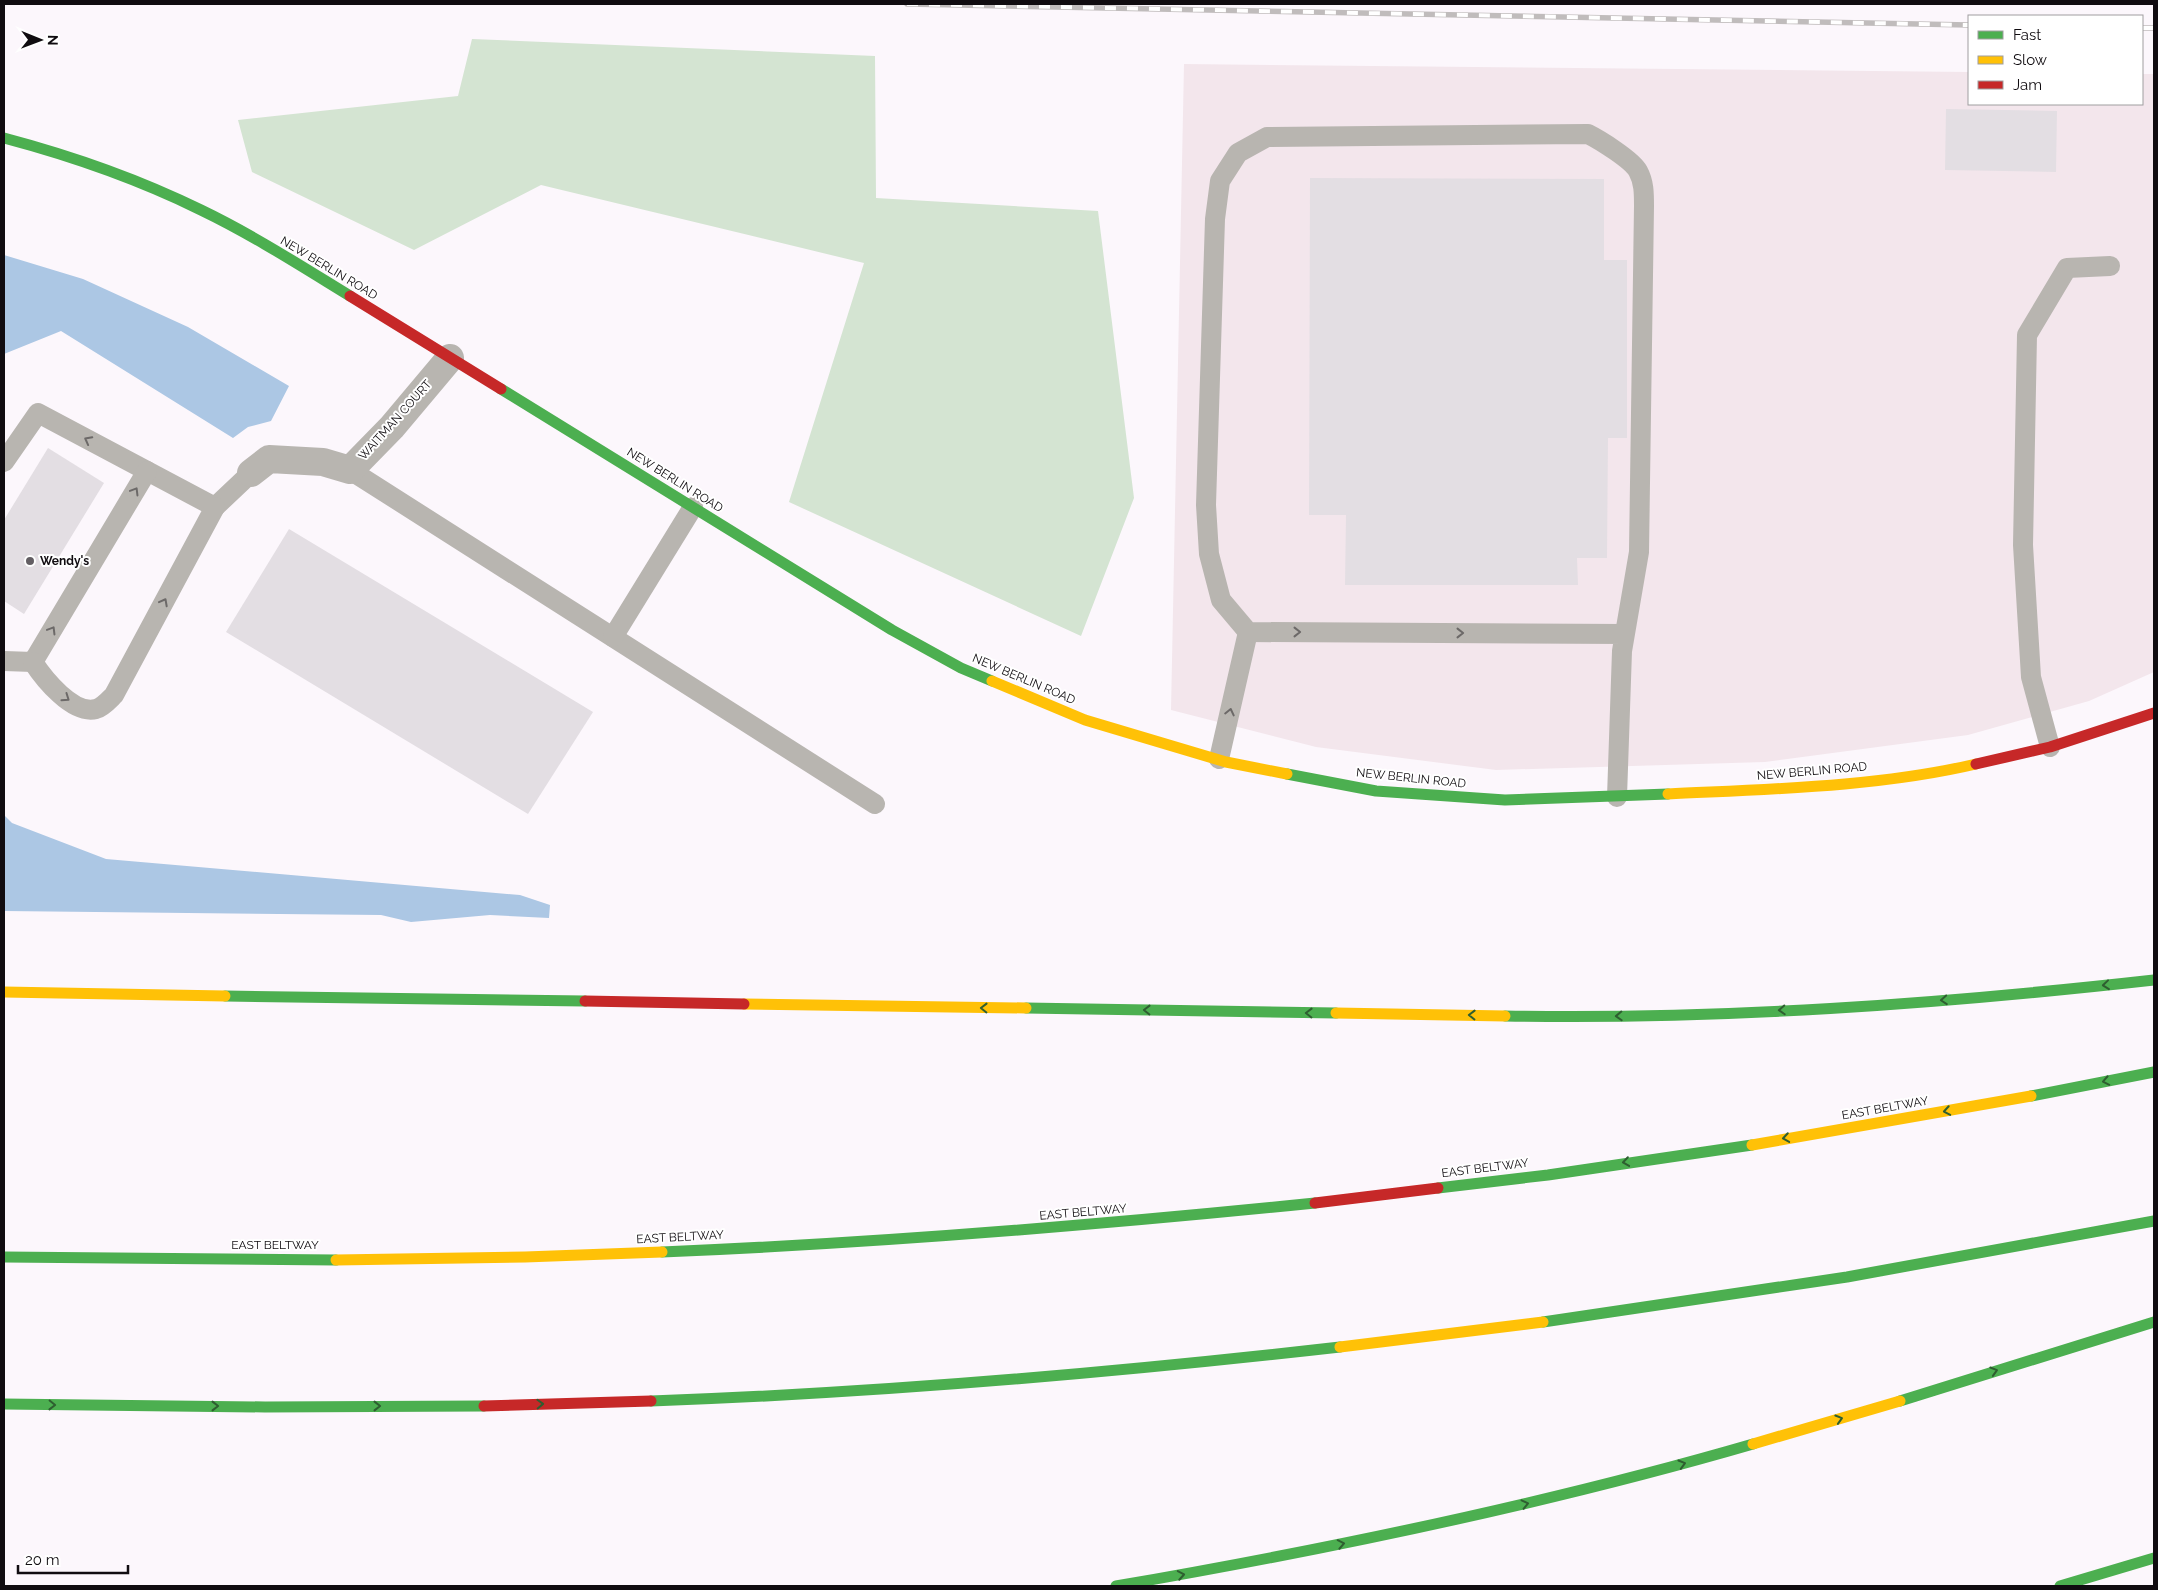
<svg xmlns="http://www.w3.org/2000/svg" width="2158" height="1590" viewBox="0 0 2158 1590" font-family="Raleway,sans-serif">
<rect width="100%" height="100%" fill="#fcf7fc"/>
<polygon fill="#f3e6ec" points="1184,64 1969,72 1969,104 2142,104 2142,74 2154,74 2154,672 2089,701 1968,735 1765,762 1496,770 1316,747 1171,710"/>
<polygon fill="#d4e4d2" points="472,39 875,56 876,198 1098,211 1134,498 1081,636 789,502 864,263 541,185 414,250 252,172 238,120 458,96"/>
<g fill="#acc7e4">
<polygon points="4,255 83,279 188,327 289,386 271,421 248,427 233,438 61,331 4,354"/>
<polygon points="4,815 12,823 106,859 520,895 550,905 549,918 490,915 411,922 381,915 4,911"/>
</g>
<g fill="#e3dee3">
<polygon points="1946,109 2057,111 2056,172 1945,170"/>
<polygon points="1310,178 1604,179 1604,260 1627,260 1627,438 1608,438 1607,558 1577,558 1578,585 1345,585 1346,515 1309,515"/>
<polygon points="48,448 104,483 24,614 4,601 4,520"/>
<polygon points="289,529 593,712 528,814 226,632"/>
</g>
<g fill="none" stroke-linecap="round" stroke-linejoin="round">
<g stroke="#b8b5b0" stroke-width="20">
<polyline points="4,462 38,413 215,507 251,473"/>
<polyline points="350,470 875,804"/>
<polyline points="613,637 693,507"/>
<polyline points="4,661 33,662 147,471"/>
<path d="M33 662C44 679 73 715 96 709 103 707 109 700 114 695L215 507"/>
<polyline points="2050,747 2031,677 2023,545 2027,335 2067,268 2110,266"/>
<polyline points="1219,759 1248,632"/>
<path d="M1617 797 1622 651 1639 552 1644 206C1644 193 1644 182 1638 171 1632 160 1600 140 1588 134L1267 137 1238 153 1220 181 1215 219 1206 505 1209 554 1221 600 1248 632 1625 634"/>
</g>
<polyline stroke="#b8b5b0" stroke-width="28" points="251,473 269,459 323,462 350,470 392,427 450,358"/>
<g stroke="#4caf50" stroke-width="11">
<path d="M4 138C72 156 138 179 201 210 253 235 301 266 350 296"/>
<polyline points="501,389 892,630 961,668 992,681"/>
<polyline points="1287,774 1376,791 1505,800 1668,794"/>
<polyline points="225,996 585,1001"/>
<polyline points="1026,1008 1336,1013"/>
<path d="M1505 1016C1722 1020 1939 1004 2154 980"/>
<polyline points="2031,1096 2154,1072"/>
<polyline points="1438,1188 1548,1175 1752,1145"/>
<path d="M662 1252C880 1243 1098 1225 1315 1203"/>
<polyline points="4,1257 336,1260"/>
<polyline points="1543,1322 1847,1277 2154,1221"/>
<path d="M651 1401C881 1393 1111 1373 1340 1347"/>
<polyline points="1900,1401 2154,1322"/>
<polyline points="4,1404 265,1407 484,1406"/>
<path d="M1116 1586C1330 1549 1543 1505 1753 1444"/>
<polyline points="2060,1586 2154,1558"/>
</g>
<g stroke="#ffc107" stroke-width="11">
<polyline points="992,681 1085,720 1226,762 1287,774"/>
<path d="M1668 794C1769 789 1879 787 1976 764"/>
<polyline points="4,992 225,996"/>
<polyline points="744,1004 1026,1008"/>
<polyline points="1336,1013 1505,1016"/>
<polyline points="1752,1145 2031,1096"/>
<polyline points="336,1260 525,1257 662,1252"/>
<polyline points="1340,1347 1543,1322"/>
<polyline points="1753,1444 1900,1401"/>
</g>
<g stroke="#c62828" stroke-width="11">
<polyline points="350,296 501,389"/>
<polyline points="1976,764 2050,747 2154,713"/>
<polyline points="585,1001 744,1004"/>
<polyline points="1315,1203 1438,1188"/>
<polyline points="484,1406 651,1401"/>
</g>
<defs>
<g id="rail">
<polyline points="907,4 1969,25"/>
<polyline points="2142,28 2154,28"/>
</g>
</defs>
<use href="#rail" stroke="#c0bcbc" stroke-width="5.5"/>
<use href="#rail" stroke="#fff" stroke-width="4" stroke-dasharray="11" stroke-linecap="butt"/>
</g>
<defs><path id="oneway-chevron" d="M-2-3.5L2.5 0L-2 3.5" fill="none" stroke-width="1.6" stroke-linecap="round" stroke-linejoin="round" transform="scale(1.25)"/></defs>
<g stroke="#6c6968">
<use href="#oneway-chevron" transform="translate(88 440) rotate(-152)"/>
<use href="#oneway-chevron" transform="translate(135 491) rotate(-59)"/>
<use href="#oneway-chevron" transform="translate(164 602) rotate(-62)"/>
<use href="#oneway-chevron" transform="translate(52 630) rotate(-59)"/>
<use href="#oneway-chevron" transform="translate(1297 632)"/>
<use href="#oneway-chevron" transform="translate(1460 633)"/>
<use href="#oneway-chevron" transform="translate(66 698) rotate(35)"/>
<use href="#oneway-chevron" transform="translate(1230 712) rotate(-77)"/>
</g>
<g stroke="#2e5e30">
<use href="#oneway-chevron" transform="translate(2106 985) rotate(174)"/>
<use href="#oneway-chevron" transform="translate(1944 1000) rotate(176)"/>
<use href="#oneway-chevron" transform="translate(984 1008) rotate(-179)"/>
<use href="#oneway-chevron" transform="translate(1147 1010) rotate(-179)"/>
<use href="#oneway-chevron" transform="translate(1782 1010) rotate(177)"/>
<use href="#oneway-chevron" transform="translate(1309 1013) rotate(-179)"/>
<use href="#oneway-chevron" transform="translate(1472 1015) rotate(-179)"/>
<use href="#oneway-chevron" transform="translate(1619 1016) rotate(178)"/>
<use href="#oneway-chevron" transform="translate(2106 1081) rotate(169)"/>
<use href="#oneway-chevron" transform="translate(1947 1111) rotate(170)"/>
<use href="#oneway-chevron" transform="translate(1786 1138) rotate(171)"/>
<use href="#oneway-chevron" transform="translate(1626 1162) rotate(172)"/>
<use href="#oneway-chevron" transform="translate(1994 1371) rotate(-17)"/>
<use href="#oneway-chevron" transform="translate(540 1404) rotate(-2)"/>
<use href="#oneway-chevron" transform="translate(52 1405) rotate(1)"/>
<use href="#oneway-chevron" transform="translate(215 1406)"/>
<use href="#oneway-chevron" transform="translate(377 1406)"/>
<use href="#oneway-chevron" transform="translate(1839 1419) rotate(-17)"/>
<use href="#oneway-chevron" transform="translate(1682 1464) rotate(-16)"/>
<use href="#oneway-chevron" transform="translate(1525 1504) rotate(-13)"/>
<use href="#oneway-chevron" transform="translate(1341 1544) rotate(-11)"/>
<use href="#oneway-chevron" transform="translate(1181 1575) rotate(-10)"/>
</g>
<circle fill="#635e63" stroke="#fff" stroke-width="2" cx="30" cy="561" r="5"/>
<g text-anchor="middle" stroke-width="4" stroke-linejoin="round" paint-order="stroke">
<g font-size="12" fill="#100c10" stroke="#fff">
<text transform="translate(329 268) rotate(31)" y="4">NEW BERLIN ROAD</text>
<text transform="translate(395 420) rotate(-48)" y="4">WAITMAN COURT</text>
<text transform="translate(675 480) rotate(32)" y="4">NEW BERLIN ROAD</text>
<text transform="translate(1024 679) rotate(23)" y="4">NEW BERLIN ROAD</text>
<text transform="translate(1812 771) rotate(-5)" y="4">NEW BERLIN ROAD</text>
<text transform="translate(1411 778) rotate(6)" y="4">NEW BERLIN ROAD</text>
<text transform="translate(1885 1108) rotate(-10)" y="4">EAST BELTWAY</text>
<text transform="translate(1485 1168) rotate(-7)" y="4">EAST BELTWAY</text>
<text transform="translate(1083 1212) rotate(-5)" y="4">EAST BELTWAY</text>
<text transform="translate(680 1237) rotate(-3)" y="4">EAST BELTWAY</text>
<text x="275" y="1249">EAST BELTWAY</text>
</g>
<g font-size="12" font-weight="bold" fill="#100c10" stroke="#fff" text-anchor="start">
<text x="40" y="565">Wendy's</text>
</g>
</g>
<rect width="2158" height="1590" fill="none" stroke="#100c10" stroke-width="10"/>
<rect x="1968" y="15" width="175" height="90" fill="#ffffff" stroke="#9f9e9f"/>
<rect x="1978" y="31" width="25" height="8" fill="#4caf50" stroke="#9f9e9f"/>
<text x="2013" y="40" font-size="15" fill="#100c10">Fast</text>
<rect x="1978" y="56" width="25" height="8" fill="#ffc107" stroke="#9f9e9f"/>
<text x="2013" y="65" font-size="15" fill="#100c10">Slow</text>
<rect x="1978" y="81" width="25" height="8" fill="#c62828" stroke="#9f9e9f"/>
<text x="2013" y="90" font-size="15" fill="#100c10">Jam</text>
<g transform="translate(40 40) rotate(91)" stroke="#ffffff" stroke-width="4" paint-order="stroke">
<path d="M0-4L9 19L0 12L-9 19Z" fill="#100c10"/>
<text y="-8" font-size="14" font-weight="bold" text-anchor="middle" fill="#100c10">N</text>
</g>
<path d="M18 1565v8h110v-8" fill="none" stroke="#100c10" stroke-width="2.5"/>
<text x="25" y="1565" font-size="15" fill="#100c10" stroke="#ffffff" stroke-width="4" paint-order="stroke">20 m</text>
</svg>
